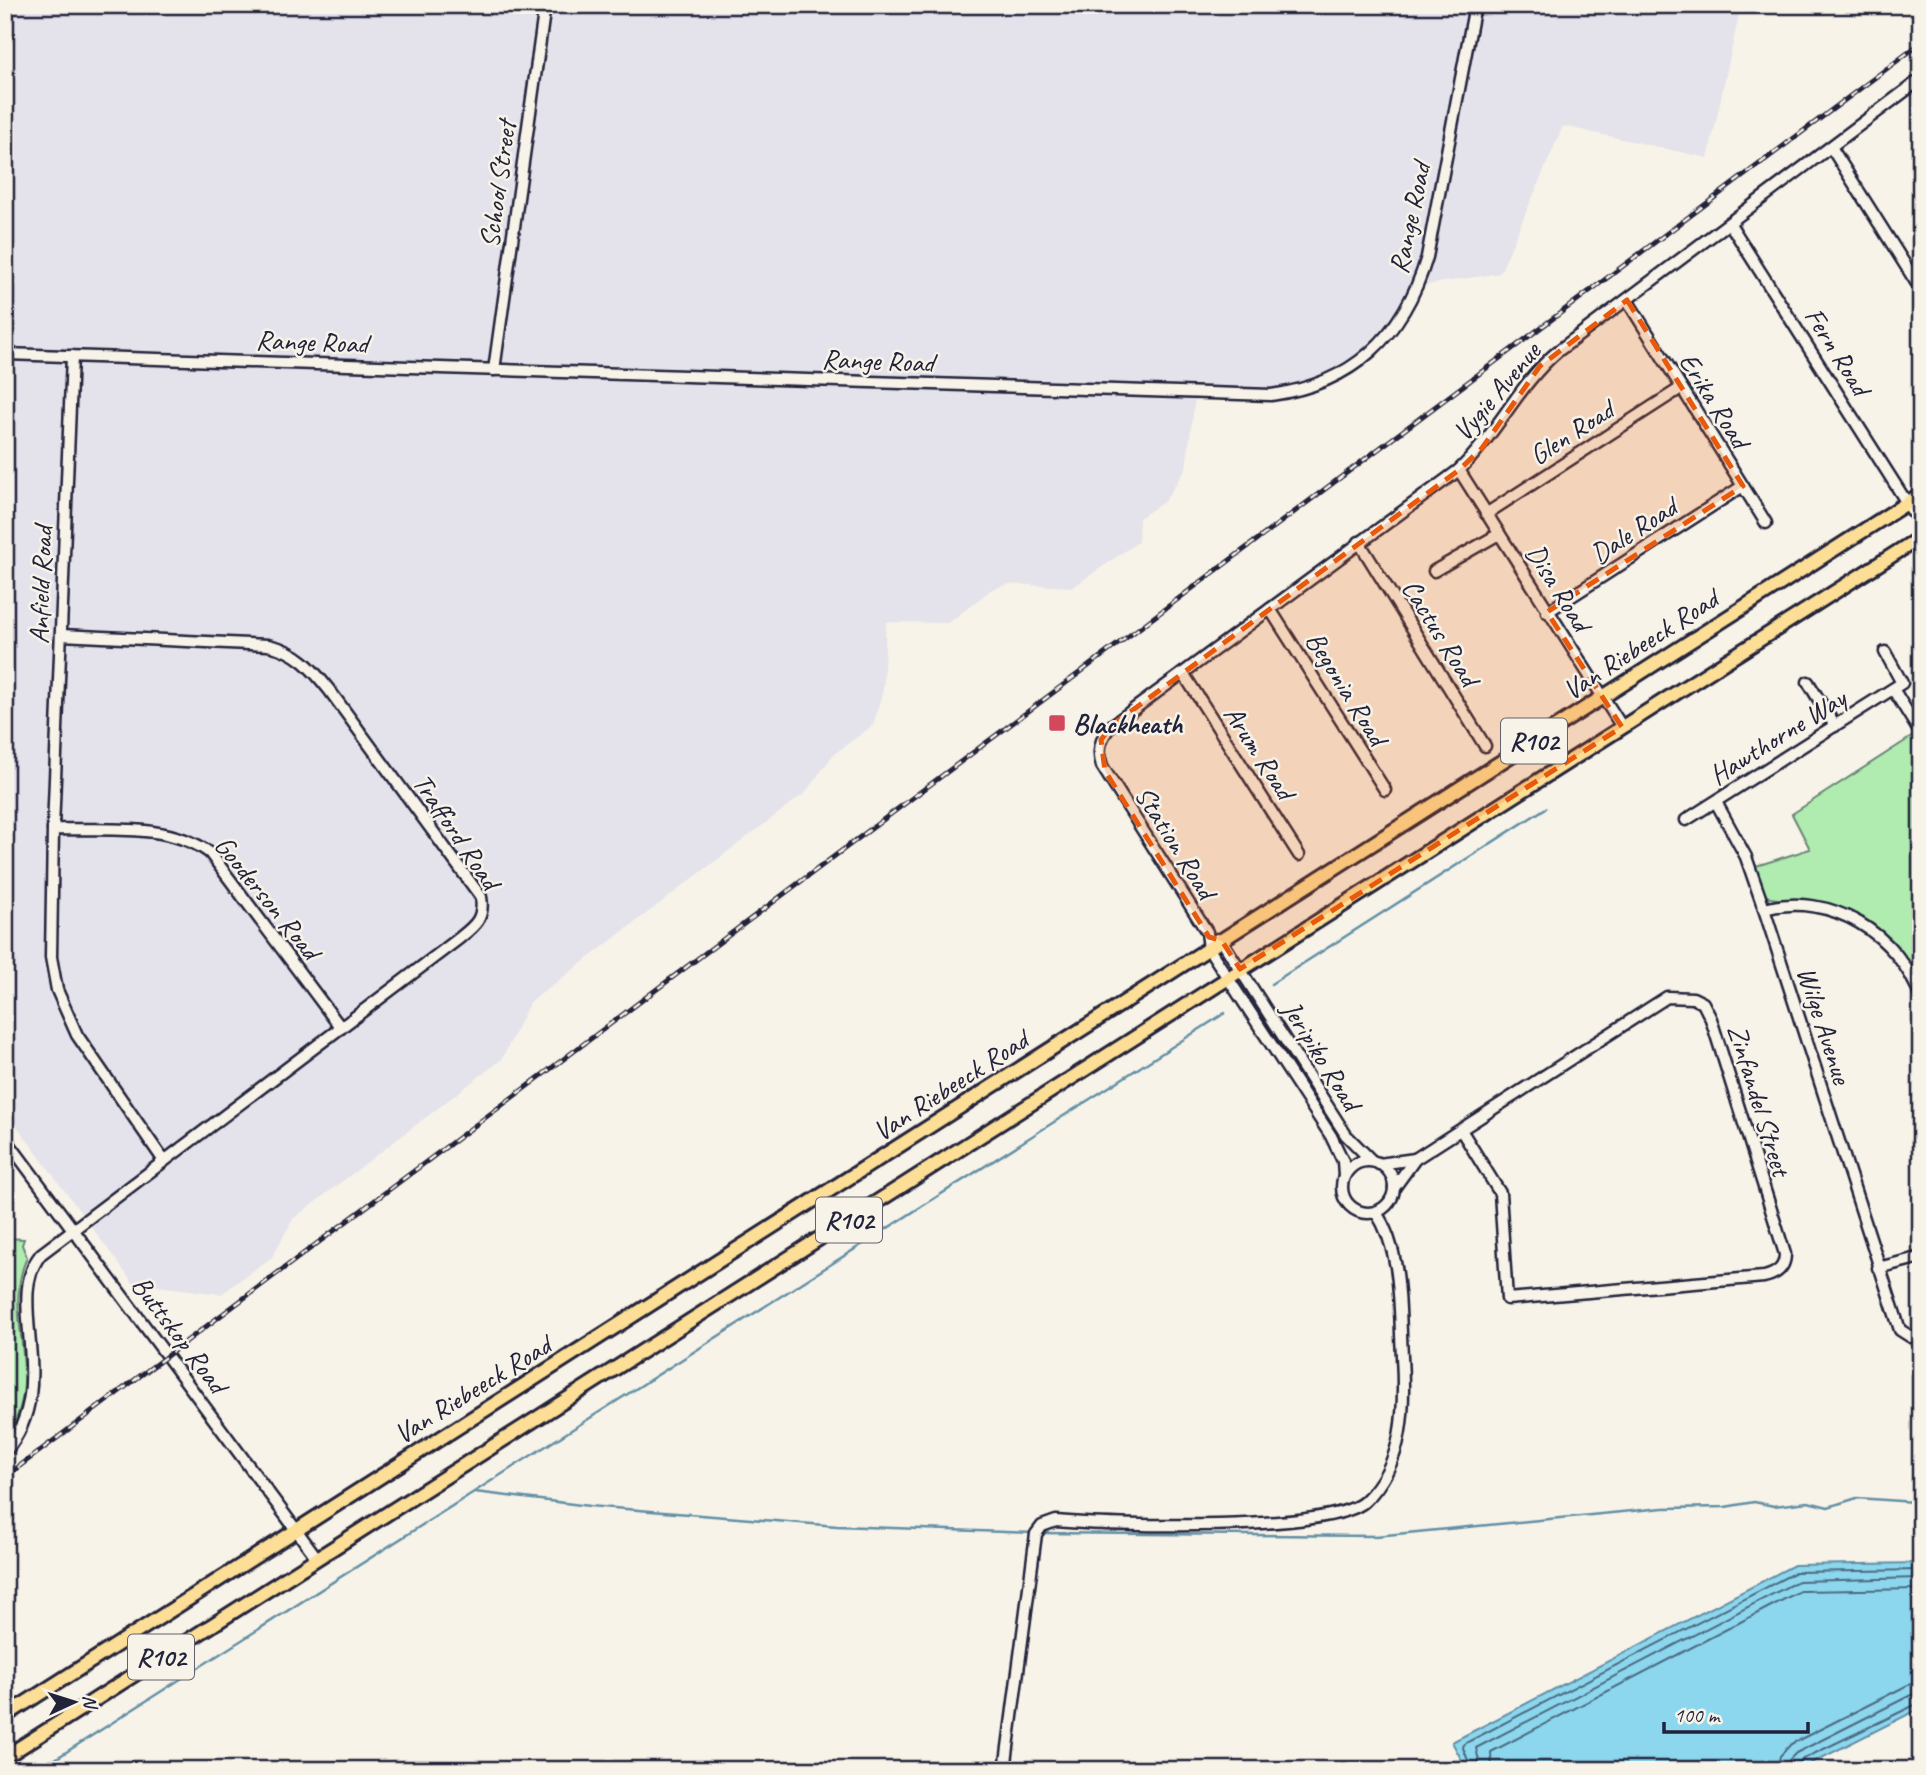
<svg xmlns="http://www.w3.org/2000/svg" width="1926" height="1775" viewBox="0 0 1926 1775" font-family="Caveat,sans-serif">
<rect width="100%" height="100%" fill="#f7f3e8"/>
<filter id="ink" filterUnits="userSpaceOnUse"><feTurbulence type="fractalNoise" baseFrequency=".0143" numOctaves="2"/><feDisplacementMap in="SourceGraphic" scale="14" xChannelSelector="R" yChannelSelector="G"/><feConvolveMatrix kernelMatrix="1 2 1 2 8 2 1 2 1" color-interpolation-filters="sRGB"/></filter>
<g filter="url(#ink)">
<polygon fill="#e4e2ea" points="5,5 1741,5 1708,158 1563,126 1500,273 1420,286 1356,365 1271,396 1195,398 1186,468 1165,501 1139,518 1138,542 1073,587 1009,584 992,589 948,623 886,622 883,690 873,725 833,755 805,793 529,1003 502,1059 293,1219 272,1257 221,1294 133,1283 5,1110"/>
<g fill="#b0ebb0" stroke="#698676" stroke-width="2">
<polygon points="1916,734 1921,741 1921,982 1885,937 1865,921 1829,905 1770,898 1762,892 1753,867 1810,849 1792,814"/>
<path d="M5 1238 24 1239 22 1245 27 1257C0 1318 49 1376 5 1439Z"/>
</g>
<polygon fill="#8cd7ed" stroke="#628fa6" stroke-width="2" points="1921,1563 1921,1708 1798,1770 1467,1770 1452,1742 1794,1565"/>
<g fill="none" stroke-linecap="round" stroke-linejoin="round">
<g stroke="#4c6a82" stroke-width="2">
<polyline points="1472,1770 1463,1748 1464,1744 1796,1572 1921,1570"/>
<polyline points="1481,1770 1476,1748 1798,1581 1921,1578"/>
<polyline points="1492,1770 1491,1752 1800,1591 1921,1589"/>
<polyline points="1777,1770 1780,1756 1791,1744 1908,1685 1921,1682"/>
<polyline points="1788,1770 1789,1760 1796,1753 1911,1695 1921,1693"/>
<polyline points="1797,1770 1801,1760 1921,1702"/>
</g>
<g stroke="#628fa6" stroke-width="2.5">
<polyline points="1271,984 1546,808"/>
<polyline points="475,1492 589,1506 837,1526 1033,1533"/>
<polyline points="1041,1533 1376,1536 1663,1508 1725,1507 1754,1502 1774,1506 1808,1502 1828,1507 1857,1498 1914,1502 1921,1498"/>
<polyline points="38,1770 1225,1013"/>
</g>
<defs>
<g id="minor">
<polyline points="1831,147 1921,290"/>
<polyline points="1730,224 1921,525"/>
<polyline points="1627,300 1766,523"/>
<path d="M5 354 1271 395C1353 384 1404 335 1427 257L1475 5"/>
<polyline points="72,356 53,829 51,957 57,990 77,1035 164,1161"/>
<polyline points="494,370 545,5"/>
<polyline points="1459,470 1622,727"/>
<polyline points="1486,514 1681,388"/>
<polyline points="1359,542 1485,746"/>
<polyline points="1434,571 1499,534"/>
<polyline points="1270,609 1385,790"/>
<polyline points="1547,612 1743,486"/>
<polyline points="1183,673 1299,855"/>
<polyline points="1808,682 1835,726"/>
<polyline points="1893,689 1921,734"/>
<polyline points="1716,802 1746,857 1764,909 1900,1330 1911,1337 1921,1337"/>
<polyline points="1686,820 1902,683 1885,652"/>
<path d="M53 829C104 831 168 822 210 853L341 1028"/>
<path d="M1764 909C1831 891 1898 934 1921 998"/>
<polyline points="1217,939 1222,941 1346,1135 1372,1161"/>
<polyline points="5,1138 317,1558"/>
<circle cx="1368" cy="1187" r="26"/>
<polyline points="1379,1164 1415,1159"/>
<path d="M1344 1176 1343 1161 1331 1136 1209 949 1207 932 1102 766C1097 750 1100 738 1111 726L1459 470C1497 434 1518 385 1558 351L1921 79"/>
<path d="M1394 1188 1415 1159 1667 997 1693 998 1703 1003 1711 1019 1785 1254C1785 1268 1777 1274 1764 1277L1507 1299 1500 1193 1461 1130"/>
<polyline points="1878,1268 1921,1257"/>
<path d="M5 1452C62 1386 3 1300 41 1254L457 940C473 927 485 920 481 897L330 691C312 668 297 651 268 645L61 635"/>
<path d="M1005 1770 1036 1534 1042 1526 1056 1521C1109 1526 1332 1533 1365 1501 1405 1463 1405 1406 1402 1356 1399 1307 1403 1254 1376 1212"/>
</g>
<g id="major">
<polyline points="5,1716 1921,494"/>
<polyline points="5,1757 1921,537"/>
</g>
</defs>
<use href="#minor" stroke="#22223b" stroke-width="15"/>
<use href="#major" stroke="#22223b" stroke-width="18"/>
<use href="#minor" stroke="#f7f3e8" stroke-width="10"/>
<use href="#major" stroke="#fdde96" stroke-width="12"/>
<defs>
<polyline id="rail" points="5,1477 1921,43"/>
</defs>
<use href="#rail" stroke="#22223b" stroke-width="5"/>
<use href="#rail" stroke="#f7f3e8" stroke-width="2.5" stroke-dasharray="8" stroke-linecap="butt"/>
</g>
</g>
<path fill="#e8590c" fill-opacity="0.2" stroke="#e8590c" stroke-width="5" stroke-dasharray="14 9" stroke-linejoin="round" d="M1627 300 1743 486 1547 612 1622 727 1240 969 1222 941 1209 937 1105 771 1101 740 1111 726 1459 470 1482 448 1540 366Z"/>
<rect fill="#d1495b" stroke="#f7f3e8" stroke-width="2.5" x="1048" y="714" width="18" height="18" rx="3.5"/>
<g text-anchor="middle" stroke-width="5" stroke-linejoin="round" paint-order="stroke">
<g fill="#f7f3e8" stroke="#62616f" stroke-width="2">
<rect x="1501" y="718.5" width="66" height="45" rx="5"/>
<rect x="816" y="1197.5" width="66" height="45" rx="5"/>
<rect x="128" y="1634.5" width="66" height="45" rx="5"/>
</g>
<g font-size="26" font-weight="bold" fill="#22223b">
<text x="1534" y="750">R102</text>
<text x="849" y="1229">R102</text>
<text x="161" y="1666">R102</text>
</g>
<g font-size="28" fill="#22223b" stroke="#f7f3e8">
<text transform="translate(497 184) rotate(-82)" y="10">School Street</text>
<text transform="translate(1409 218) rotate(-78)" y="10">Range Road</text>
<text transform="translate(312 341) rotate(2)" y="10">Range Road</text>
<text transform="translate(1838 351) rotate(58)" y="10">Fern Road</text>
<text transform="translate(878 360) rotate(2)" y="10">Range Road</text>
<text transform="translate(1496 391) rotate(-50)" y="10">Vygie Avenue</text>
<text transform="translate(1715 400) rotate(58)" y="10">Erika Road</text>
<text transform="translate(1571 432) rotate(-33)" y="10">Glen Road</text>
<text transform="translate(1633 530) rotate(-33)" y="10">Dale Road</text>
<text transform="translate(40 585) rotate(-88)" y="10">Anfield Road</text>
<text transform="translate(1559 587) rotate(58)" y="10">Disa Road</text>
<text transform="translate(1441 632) rotate(58)" y="10">Cactus Road</text>
<text transform="translate(1640 644) rotate(-33)" y="10">Van Riebeeck Road</text>
<text transform="translate(1347 688) rotate(58)" y="10">Begonia Road</text>
<text transform="translate(1777 736) rotate(-32)" y="10">Hawthorne Way</text>
<text transform="translate(1260 752) rotate(57)" y="10">Arum Road</text>
<text transform="translate(457 831) rotate(56)" y="10">Trafford Road</text>
<text transform="translate(1176 842) rotate(58)" y="10">Station Road</text>
<text transform="translate(268 897) rotate(51)" y="10">Gooderson Road</text>
<text transform="translate(1825 1025) rotate(72)" y="10">Wilge Avenue</text>
<text transform="translate(1322 1055) rotate(58)" y="10">Jeripiko Road</text>
<text transform="translate(950 1085) rotate(-33)" y="10">Van Riebeeck Road</text>
<text transform="translate(1760 1100) rotate(73)" y="10">Zinfandel Street</text>
<text transform="translate(180 1334) rotate(53)" y="10">Buttskop Road</text>
<text transform="translate(472 1389) rotate(-32)" y="10">Van Riebeeck Road</text>
</g>
<g font-size="28" font-weight="bold" fill="#22223b" stroke="#f7f3e8" text-anchor="start">
<text x="1073" y="733">Blackheath</text>
</g>
</g>
<rect width="1926" height="1775" fill="none" stroke="#f7f3e8" stroke-width="28"/>
<rect x="14" y="14" width="1898" height="1747" fill="none" stroke="#22223b" stroke-width="2.5" filter="url(#ink)"/>
<g transform="translate(74 1702) rotate(86)" stroke="#f7f3e8" stroke-width="5" paint-order="stroke">
<path d="M0-5L12 26L0 18L-12 26Z" fill="#22223b"/>
<text y="-10" font-size="19" font-weight="bold" text-anchor="middle" fill="#22223b">N</text>
</g>
<path d="M1664 1722v10h144v-10" fill="none" stroke="#22223b" stroke-width="3.5"/>
<text x="1674" y="1722" font-size="21" fill="#22223b" stroke="#f7f3e8" stroke-width="5" paint-order="stroke">100 m</text>
</svg>
